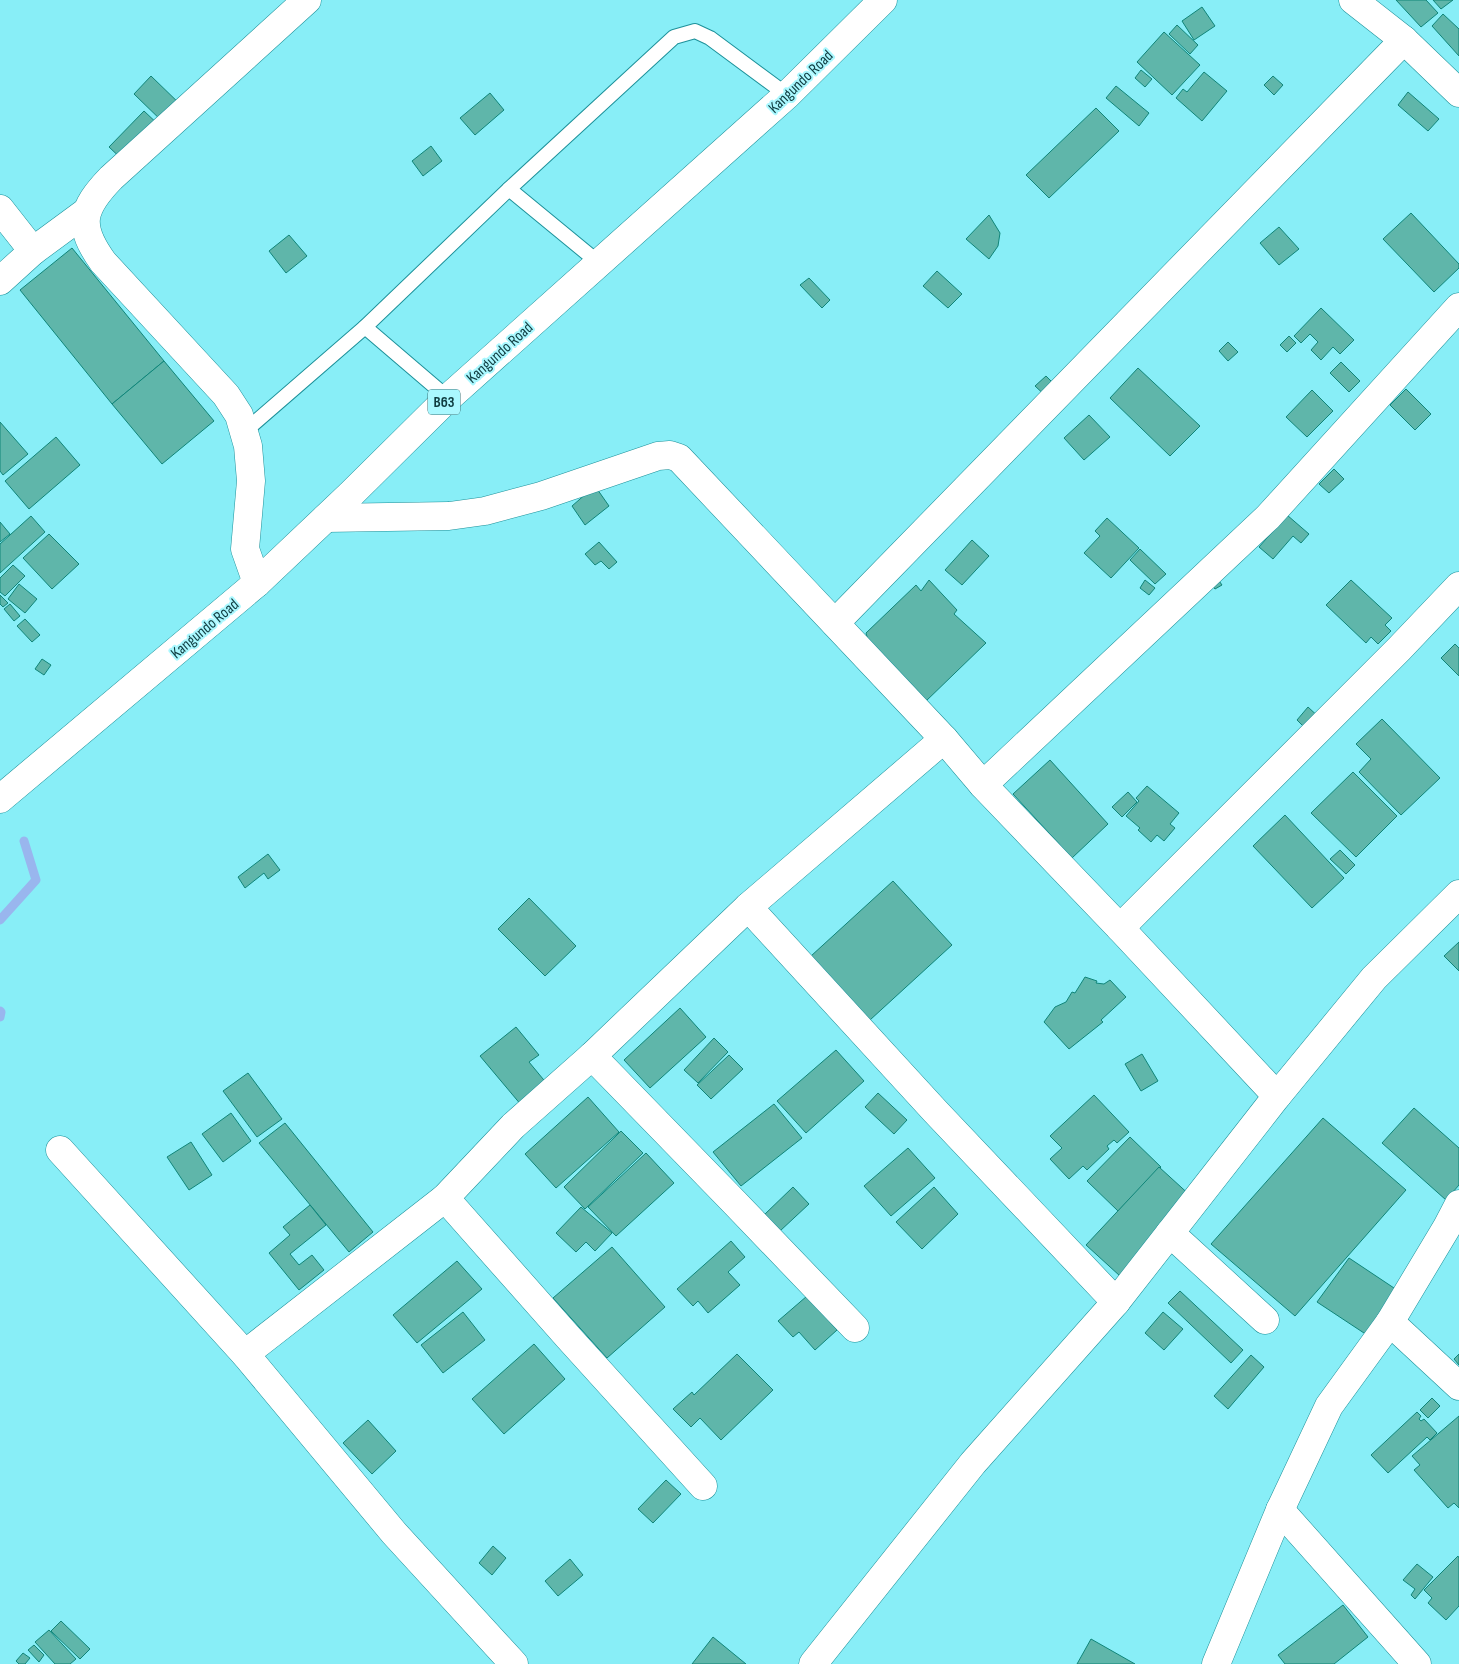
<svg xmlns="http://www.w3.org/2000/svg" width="1459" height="1664" viewBox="0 0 1459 1664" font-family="'Sofia Sans Condensed',sans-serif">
<rect width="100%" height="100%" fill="#88eef7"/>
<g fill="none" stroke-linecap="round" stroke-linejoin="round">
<g stroke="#99b6ee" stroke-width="9">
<polyline points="0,920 36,880 24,841"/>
<polyline points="0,1011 1,1012 0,1017"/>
</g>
</g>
<g fill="#5fb6aa" stroke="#108579">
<polygon points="1396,0 1426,0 1438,13 1421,27"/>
<polygon points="1433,0 1453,0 1441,9"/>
<polygon points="1202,7 1215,26 1194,40 1182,21"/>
<polygon points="1443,14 1459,29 1459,56 1432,26"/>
<polygon points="1177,25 1198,45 1190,54 1169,34"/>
<polygon points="1164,32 1200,65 1172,95 1137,62"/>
<polygon points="1141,70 1152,79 1145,87 1135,78"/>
<polygon points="1204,72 1227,91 1202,121 1176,98 1183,89 1187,92"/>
<polygon points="151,76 184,108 167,126 134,94"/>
<polygon points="1273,76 1283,85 1274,95 1264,85"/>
<polygon points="1116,86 1149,113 1139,126 1106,98"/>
<polygon points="1408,92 1439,119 1428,131 1398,105"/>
<polygon points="490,93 504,110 475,135 460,118"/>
<polygon points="1096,108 1119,131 1049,198 1026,175"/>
<polygon points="144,111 161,127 126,163 109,147"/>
<polygon points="431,146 442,161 423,176 412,161"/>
<polygon points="1411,213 1459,264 1459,268 1434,292 1383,239"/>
<polygon points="989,215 1000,233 998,246 989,259 966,239"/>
<polygon points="1279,227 1299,249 1279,265 1260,243"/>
<polygon points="289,235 307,256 286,273 269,251"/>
<polygon points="72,248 164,361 112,404 20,290"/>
<polygon points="937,271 962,294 948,308 923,286"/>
<polygon points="809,278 830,300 822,308 800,285"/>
<polygon points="1321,308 1354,340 1340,354 1333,347 1321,360 1311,350 1318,342 1310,334 1301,343 1294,336"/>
<polygon points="1289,336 1296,343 1287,352 1280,345"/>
<polygon points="1228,342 1238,352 1228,361 1219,351"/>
<polygon points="164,361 214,421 162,464 112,404"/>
<polygon points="1341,362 1360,381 1349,392 1330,373"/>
<polygon points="1138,368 1200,426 1170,456 1110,398"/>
<polygon points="1046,376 1058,388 1048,398 1035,386"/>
<polygon points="1406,389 1431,414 1415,430 1390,405"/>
<polygon points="1312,390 1333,411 1307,437 1286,417"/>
<polygon points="1089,415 1110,437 1084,460 1064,438"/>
<polygon points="0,422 28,454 3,475 0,471"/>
<polygon points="56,437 80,465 29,509 5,481"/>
<polygon points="1334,469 1344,479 1329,493 1319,484"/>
<polygon points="595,486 609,506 585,525 572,506"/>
<polygon points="1287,515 1309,534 1301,543 1293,536 1273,559 1259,547"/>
<polygon points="31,516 45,532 0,573 0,544"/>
<polygon points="1107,518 1139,548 1111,578 1084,553 1100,536 1095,531"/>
<polygon points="0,522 10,534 0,542"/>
<polygon points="49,534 79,564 52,589 23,558"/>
<polygon points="972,540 989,556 962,585 945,570"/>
<polygon points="599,542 617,562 609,569 601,561 595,565 585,554"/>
<polygon points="1140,549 1166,574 1155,584 1130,560"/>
<polygon points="13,565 25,576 5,596 0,592 0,578"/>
<polygon points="1217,578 1222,585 1215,589 1210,583"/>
<polygon points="929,580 957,610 954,614 986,643 924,703 870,648 866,633 916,585 921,591"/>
<polygon points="1145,580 1155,588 1149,595 1140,588"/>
<polygon points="1351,580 1392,618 1385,625 1391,631 1378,644 1371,637 1366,643 1326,605"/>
<polygon points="19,584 37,599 25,613 8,599"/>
<polygon points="0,595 8,603 3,607 0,604"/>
<polygon points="10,604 20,616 14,621 4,609"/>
<polygon points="25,619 40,635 32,642 17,626"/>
<polygon points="1455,644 1459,648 1459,676 1441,658"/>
<polygon points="42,659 51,665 44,675 35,669"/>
<polygon points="1308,707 1322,720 1310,733 1297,720"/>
<polygon points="1382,719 1440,778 1401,815 1359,772 1371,759 1356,744"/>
<polygon points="1050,760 1108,824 1072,858 1013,794"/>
<polygon points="1353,772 1397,816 1356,857 1311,813"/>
<polygon points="1147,786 1179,813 1170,824 1175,828 1164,841 1157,835 1151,842 1138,830 1140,828 1126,816 1139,801 1136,798"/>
<polygon points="1128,792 1137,802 1122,817 1112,807"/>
<polygon points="1285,815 1344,878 1312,908 1253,846"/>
<polygon points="1340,850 1355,865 1346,874 1330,859"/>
<polygon points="268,854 280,870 268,879 264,873 245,888 238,877"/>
<polygon points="893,881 952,945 870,1020 811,956"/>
<polygon points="529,898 576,946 545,976 498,929"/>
<polygon points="1459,942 1459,971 1444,956"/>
<polygon points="1085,977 1097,981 1096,983 1104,984 1110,980 1126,997 1101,1020 1103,1022 1069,1049 1044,1022 1055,1007 1066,1002 1072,992 1075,993"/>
<polygon points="680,1008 706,1037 650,1088 624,1060"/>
<polygon points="516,1027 539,1055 529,1062 548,1085 522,1106 480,1056"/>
<polygon points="714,1038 728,1052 698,1083 684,1070"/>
<polygon points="836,1050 864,1081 806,1133 777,1101"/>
<polygon points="1142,1054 1158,1081 1141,1091 1125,1064"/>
<polygon points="729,1055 743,1069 711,1099 697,1085"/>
<polygon points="248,1073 282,1119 257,1137 223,1091"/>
<polygon points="878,1093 907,1120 894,1134 865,1107"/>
<polygon points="1094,1095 1129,1132 1117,1143 1114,1140 1107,1146 1109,1149 1087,1170 1083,1166 1069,1179 1050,1159 1062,1148 1050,1136"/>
<polygon points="588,1097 619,1132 556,1188 525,1154"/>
<polygon points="774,1104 802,1138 741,1186 713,1152"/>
<polygon points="1414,1108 1459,1148 1459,1185 1446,1200 1382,1143"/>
<polygon points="231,1113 251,1141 223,1162 202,1134"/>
<polygon points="1323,1118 1406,1190 1295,1316 1211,1244"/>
<polygon points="285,1123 373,1232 349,1252 259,1143"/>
<polygon points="621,1131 643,1153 585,1209 564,1187"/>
<polygon points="1130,1137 1161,1167 1118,1211 1087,1181"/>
<polygon points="191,1142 212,1175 189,1190 167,1157"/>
<polygon points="908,1148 935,1178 891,1216 864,1186"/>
<polygon points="646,1153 674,1183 616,1236 588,1207"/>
<polygon points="1159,1167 1193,1198 1120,1276 1086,1245"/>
<polygon points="793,1187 809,1204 780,1231 764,1215"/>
<polygon points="934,1187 958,1214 922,1249 896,1222"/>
<polygon points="310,1205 326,1225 290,1254 299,1265 312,1255 324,1270 299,1290 269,1253 290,1235 283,1227"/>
<polygon points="581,1207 612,1233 595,1251 586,1242 576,1252 556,1233"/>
<polygon points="731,1241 745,1257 728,1272 740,1285 708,1313 698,1301 693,1306 677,1289"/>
<polygon points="612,1247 665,1307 607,1358 553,1298"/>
<polygon points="1349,1258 1397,1290 1367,1335 1317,1302"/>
<polygon points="457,1261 482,1289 417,1343 393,1315"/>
<polygon points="1180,1291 1243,1350 1231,1363 1168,1303"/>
<polygon points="807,1296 837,1330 815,1350 799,1332 793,1337 778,1321"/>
<polygon points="463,1312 485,1340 443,1373 421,1345"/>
<polygon points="1163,1312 1183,1329 1164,1350 1145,1333"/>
<polygon points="534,1344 565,1379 504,1434 472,1399"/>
<polygon points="737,1354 773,1390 721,1440 700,1418 691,1427 673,1409 692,1392 694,1395"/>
<polygon points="1459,1354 1459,1365 1454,1359"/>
<polygon points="1251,1355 1264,1367 1228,1409 1214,1396"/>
<polygon points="1432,1398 1440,1406 1428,1418 1420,1410"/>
<polygon points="1417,1412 1421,1416 1419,1419 1421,1421 1424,1419 1437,1433 1430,1440 1427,1437 1388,1473 1371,1455"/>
<polygon points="1459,1416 1459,1508 1454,1503 1448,1508 1414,1470 1420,1465 1412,1456"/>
<polygon points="368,1420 396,1451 372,1474 343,1443"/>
<polygon points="666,1480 681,1494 653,1523 638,1509"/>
<polygon points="493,1546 506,1558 492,1575 479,1563"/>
<polygon points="1458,1556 1459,1558 1459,1606 1446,1620 1428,1603 1432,1598 1424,1590"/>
<polygon points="570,1559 583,1575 558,1596 545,1581"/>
<polygon points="1417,1564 1433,1577 1415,1599 1411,1595 1415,1589 1403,1580"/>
<polygon points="1343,1605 1368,1637 1334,1664 1285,1664 1278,1655"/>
<polygon points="61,1621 90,1649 80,1659 51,1631"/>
<polygon points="49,1630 76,1659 70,1664 55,1664 35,1642"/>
<polygon points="713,1637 746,1664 692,1664"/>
<polygon points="1091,1639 1135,1664 1077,1664"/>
<polygon points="34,1645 44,1655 39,1662 28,1650"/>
<polygon points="23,1653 30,1658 25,1664 19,1664 16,1661"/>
</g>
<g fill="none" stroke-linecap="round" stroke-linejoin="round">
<defs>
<g id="service">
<polyline points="509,189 599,263"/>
<polyline points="365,327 448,398"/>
<polyline points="244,432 365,327 509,189 674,37 695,31 710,38 787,95"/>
</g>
<g id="minor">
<polyline points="1353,0 1404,40 1459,93"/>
<polyline points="0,209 33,251"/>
<polyline points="0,281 33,251 86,212"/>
<polyline points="326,518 449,516 485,511 541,496 658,456 670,455 679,458 944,739 983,785 1120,928 1277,1096"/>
<path d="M257 583 245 549 251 481 248 446 239 415 226 395 103 262C77 226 81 209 111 178L307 0"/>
<polyline points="835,623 1404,40"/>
<polyline points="983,785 1268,517 1459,307"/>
<polyline points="748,907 935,1111 1116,1302"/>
<polyline points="1120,928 1399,649 1459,586"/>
<polyline points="592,1056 735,1203 855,1328"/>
<polyline points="60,1150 245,1354 394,1533 514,1664"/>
<polyline points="445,1198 568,1337 703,1486"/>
<polyline points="1170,1233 1265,1320"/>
<polyline points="1390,1322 1459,1386"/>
<polyline points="245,1354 445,1198 513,1126 592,1056 748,907 944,739"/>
<polyline points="1280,1510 1417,1664"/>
<polyline points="813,1664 973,1463 1116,1302 1277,1096 1374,978 1459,894"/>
<polyline points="1216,1664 1280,1510 1329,1406 1390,1322 1447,1227 1459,1204"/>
</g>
<polyline id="trunk" points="0,799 257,583 350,495 448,398 787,95 883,0"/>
</defs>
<use href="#service" stroke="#1d919a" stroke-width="16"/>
<use href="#minor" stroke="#1d919a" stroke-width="29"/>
<use href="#trunk" stroke="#1d919a" stroke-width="29"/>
<use href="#service" stroke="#fff" stroke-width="14"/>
<use href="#minor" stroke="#fff" stroke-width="28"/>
<use href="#trunk" stroke="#fff" stroke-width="28"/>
</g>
<g text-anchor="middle" stroke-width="4" stroke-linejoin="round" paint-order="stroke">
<rect fill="#aaf8ff" stroke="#3e7479" stroke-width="1" x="428" y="389.5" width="32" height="25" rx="4"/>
<g font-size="15" font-weight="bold" fill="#0f3c40">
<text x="444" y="407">B63</text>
</g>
<g font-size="16" fill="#0f3c40" stroke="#aaf8ff">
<text transform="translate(800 81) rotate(-44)" y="6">Kangundo Road</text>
<text transform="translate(499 352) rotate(-42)" y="6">Kangundo Road</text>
<text transform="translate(204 628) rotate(-40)" y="6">Kangundo Road</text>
</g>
</g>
</svg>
